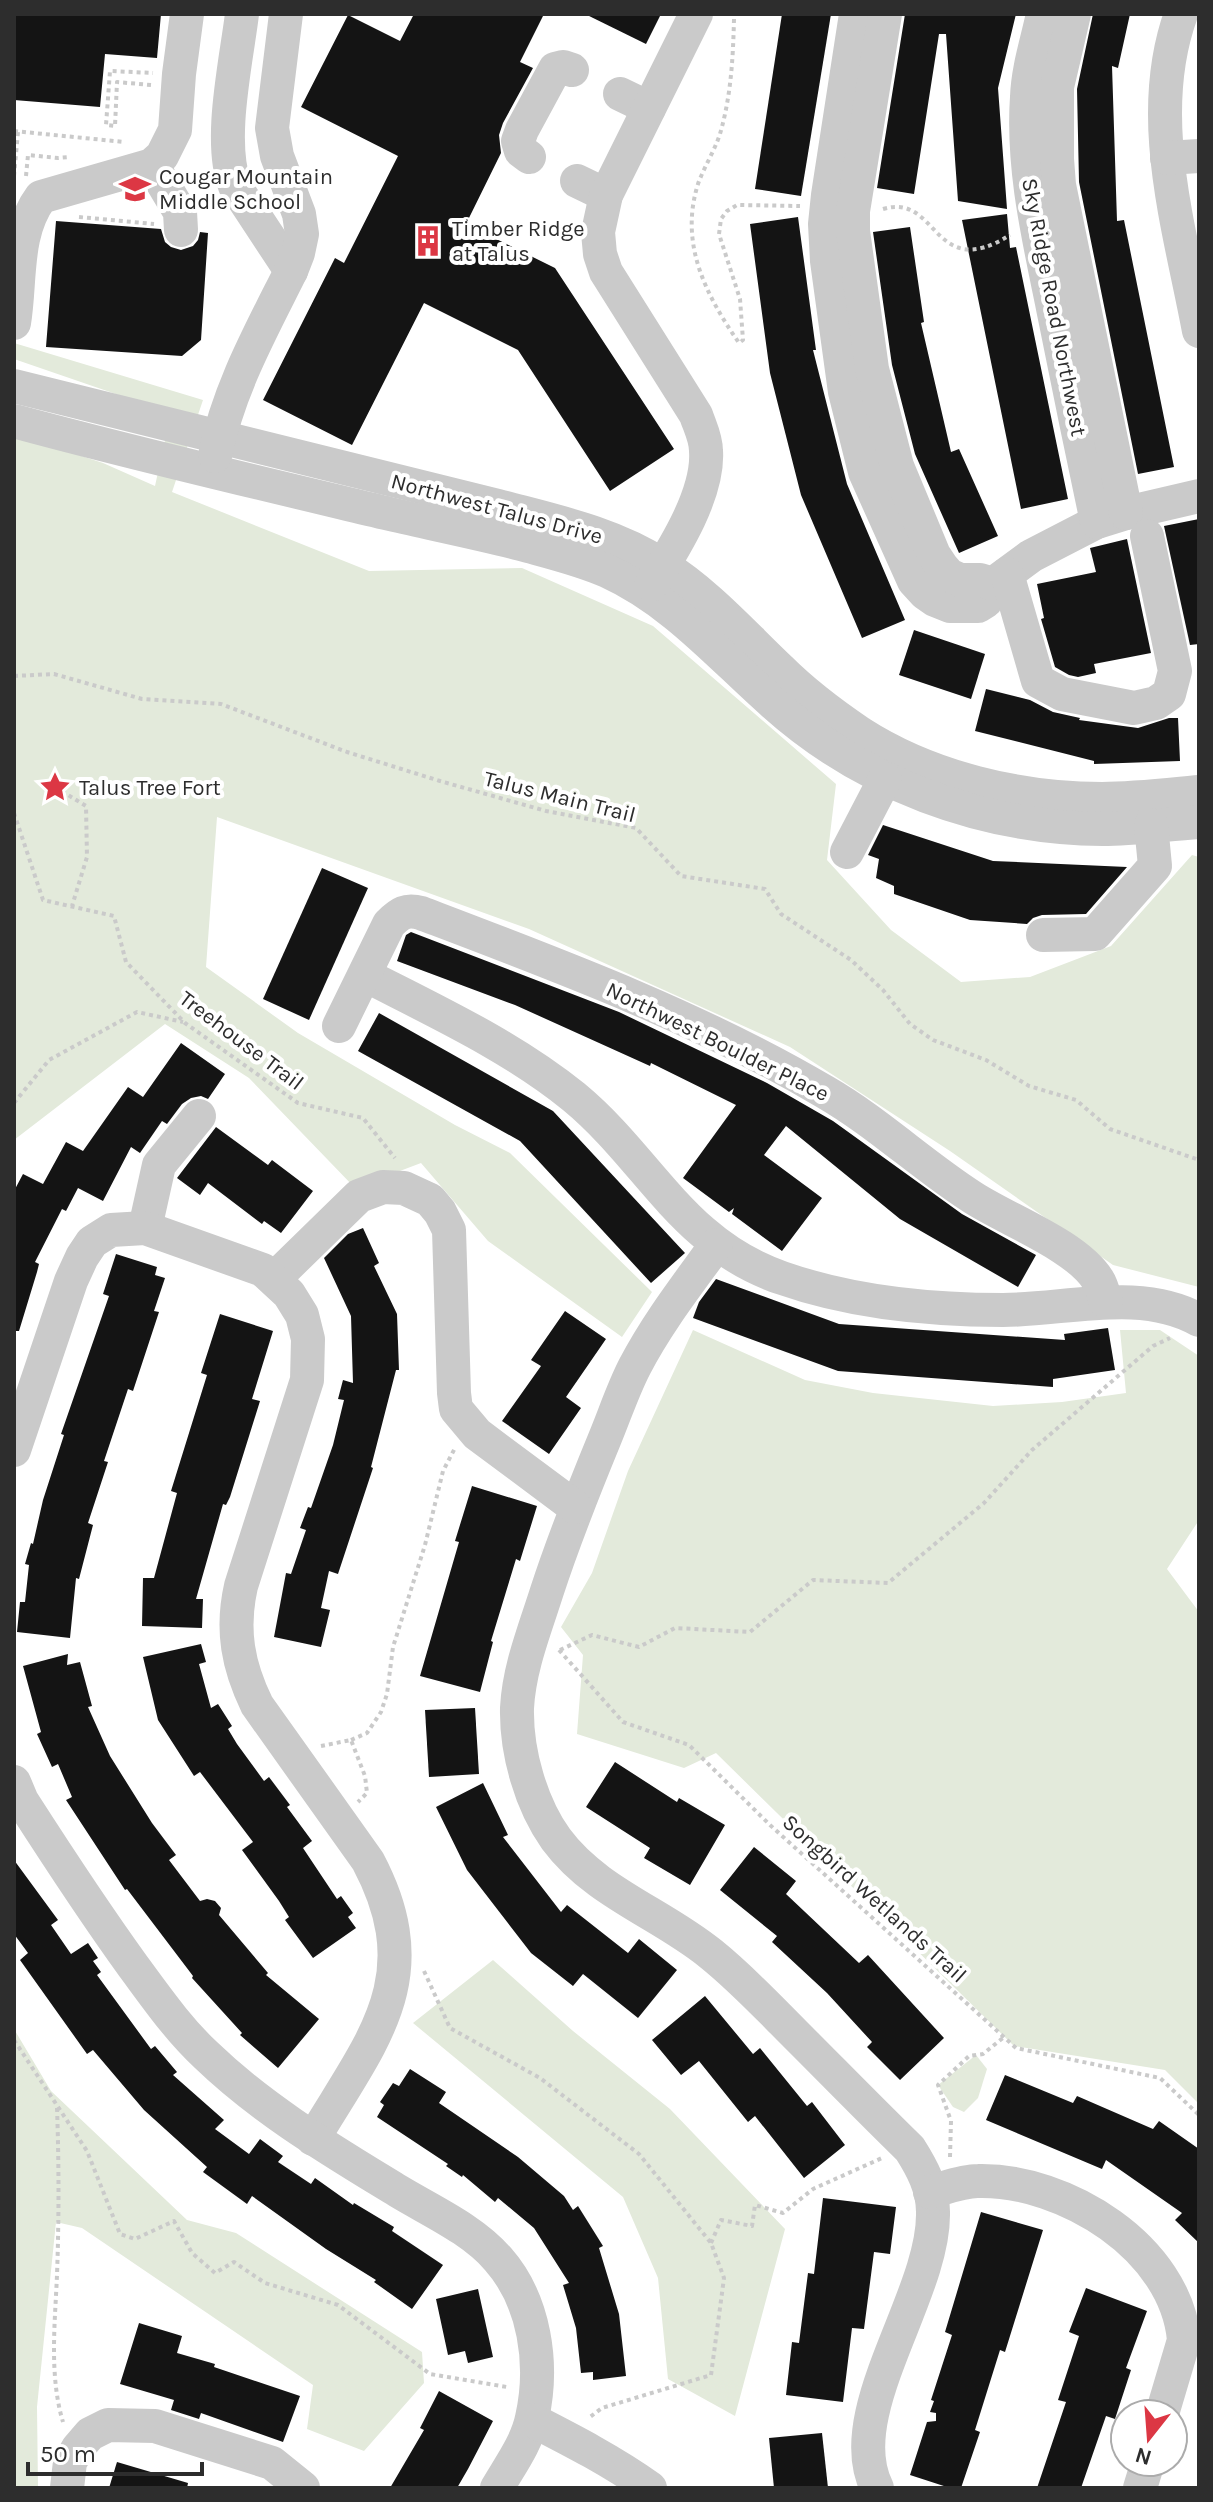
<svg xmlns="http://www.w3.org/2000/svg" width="1213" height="2502" viewBox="0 0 1213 2502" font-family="Karla,sans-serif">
<rect width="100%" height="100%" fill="#fff"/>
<g fill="#e3eadb">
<polygon points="14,343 203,400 172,492 369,571 522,568 653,626 836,784 827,860 891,930 961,982 1030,977 1111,946 1192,855 1199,857 1199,1287 1113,1265 950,1151 790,1047 529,929 217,817 206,967 298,1033 455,1125 510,1153 652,1292 622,1337 488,1241 421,1163 355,1188 249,1078 165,1024 14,1140 14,434 103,463 155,486 171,413 14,359"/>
<polygon points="693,1330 805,1380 873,1393 993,1406 1062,1402 1126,1393 1120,1330 1160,1330 1199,1356 1199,1520 1167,1569 1199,1612 1199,2104 1165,2070 1014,2046 716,1753 684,1768 577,1734 583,1655 561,1627 592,1573 628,1471"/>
<polygon points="493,1960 573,2031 670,2109 785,2229 735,2416 668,2379 658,2278 623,2197 413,2023"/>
<polygon points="14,2029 51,2091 187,2220 236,2233 422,2352 424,2383 364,2451 307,2429 313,2385 82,2228 56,2222 37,2407 38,2488 14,2488"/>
<polygon points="976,2055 987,2069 978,2098 964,2112 953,2107 938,2085"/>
</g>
<g fill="#141414">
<polygon points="14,14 161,14 157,58 105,54 100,107 14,100"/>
<polygon points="414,14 544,14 520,62 533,68 503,123 499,135 501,153 466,224 555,268 674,449 610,491 518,350 424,303 352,445 263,400 335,258 344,263 398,156 301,107 348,15 400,41"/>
<polygon points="585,14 661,14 646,44"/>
<polygon points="782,14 831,14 801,196 755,189"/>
<polygon points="905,14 1016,14 998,88 1007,209 958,201 946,34 939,34 914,194 877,188"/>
<polygon points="1093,14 1130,14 1118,68 1112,66 1117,221 1124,220 1174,467 1138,474 1079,182 1077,89"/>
<polygon points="1007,214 1010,248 1016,247 1068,499 1021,509 962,220"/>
<polygon points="798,217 816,350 813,350 847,484 905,620 862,638 801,495 770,373 750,224"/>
<polygon points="56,221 161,229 165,242 171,247 181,250 193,246 198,240 200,232 208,233 201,340 182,356 46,347"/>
<polygon points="910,227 924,322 921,323 951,452 959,449 998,536 959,553 915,454 892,365 873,232"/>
<polygon points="1199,519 1199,644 1190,645 1164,526"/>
<polygon points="1127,539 1151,653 1094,664 1096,673 1078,677 1069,675 1055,667 1041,619 1044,618 1037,584 1096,572 1090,548"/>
<polygon points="914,630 985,654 971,699 899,675"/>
<polygon points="986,689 1030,700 1053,712 1080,718 1079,720 1138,728 1169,718 1178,718 1180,761 1094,764 1094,761 975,731"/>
<polygon points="883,825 993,861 1127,867 1086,914 1042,915 1033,918 1027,924 970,920 894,894 894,886 876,878 879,859 868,855"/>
<polygon points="322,868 368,888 309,1020 263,999"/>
<polygon points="411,932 619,1012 767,1083 833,1121 962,1214 1036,1255 1018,1287 900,1219 786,1126 764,1155 822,1198 782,1251 732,1214 734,1208 729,1212 683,1178 736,1105 651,1063 650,1066 515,1005 397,961 406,935"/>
<polygon points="379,1013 553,1111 685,1253 651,1283 520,1141 358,1051"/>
<polygon points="181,1043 225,1074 208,1099 201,1096 191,1098 182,1104 167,1124 162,1121 140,1153 131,1147 103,1201 78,1188 66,1211 62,1209 35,1262 39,1264 37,1272 19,1331 14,1331 14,1191 23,1174 43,1184 66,1142 83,1151 128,1087 143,1097"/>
<polygon points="216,1127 268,1165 272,1160 313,1191 281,1233 264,1221 262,1224 208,1183 200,1195 177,1178"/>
<polygon points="363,1228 379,1263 374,1266 397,1314 399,1370 396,1370 371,1467 373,1468 338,1574 329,1571 321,1608 330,1610 321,1647 274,1637 286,1573 291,1574 306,1530 300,1528 308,1507 311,1508 333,1445 344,1400 338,1399 343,1380 353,1383 351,1316 324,1258 348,1234"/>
<polygon points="116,1254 157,1267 155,1275 165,1278 154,1311 159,1312 133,1391 128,1389 104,1461 108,1462 88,1523 93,1525 79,1579 76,1578 70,1638 17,1632 20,1602 25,1602 29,1565 25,1564 31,1543 33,1544 43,1500 64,1435 61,1434 109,1296 103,1294"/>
<polygon points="716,1279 839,1324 1065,1340 1064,1334 1108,1328 1115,1370 1053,1379 1053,1387 838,1371 693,1318 699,1302"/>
<polygon points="565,1311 606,1339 566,1397 581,1408 549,1454 502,1421 541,1366 531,1360"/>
<polygon points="220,1314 273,1331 252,1399 260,1401 230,1497 226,1505 223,1504 196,1599 203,1599 202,1628 142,1626 143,1578 154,1578 177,1493 171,1491 207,1375 201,1373"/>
<polygon points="472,1486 537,1506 520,1561 516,1559 491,1641 493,1642 480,1692 420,1676 459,1542 455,1541"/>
<polygon points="201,1644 206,1662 199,1664 211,1708 218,1704 232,1726 228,1729 237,1744 264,1781 269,1777 290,1805 287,1807 312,1841 303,1848 337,1899 341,1896 353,1913 348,1917 356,1928 313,1958 285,1920 289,1917 279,1901 242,1850 253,1842 200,1772 194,1776 158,1720 143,1657"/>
<polygon points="68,1654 67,1665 80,1662 92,1706 88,1707 110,1756 152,1823 176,1855 169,1860 200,1901 207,1899 215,1901 221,1908 219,1915 268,1973 266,1975 319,2019 278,2068 240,2035 242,2033 192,1978 193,1976 127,1889 125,1890 66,1800 72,1797 58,1764 52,1767 37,1734 41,1732 23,1666"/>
<polygon points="475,1708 479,1774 429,1777 425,1710"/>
<polygon points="615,1762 677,1802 679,1798 725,1825 690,1885 644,1858 650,1848 586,1807"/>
<polygon points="483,1783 508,1835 503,1837 561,1912 567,1905 628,1953 639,1939 677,1970 638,2018 583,1974 573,1986 531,1953 467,1870 436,1807"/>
<polygon points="754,1847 796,1881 786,1894 859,1963 868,1955 944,2038 900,2080 867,2047 872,2042 827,1993 772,1942 777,1936 720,1890"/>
<polygon points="14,1860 58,1920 51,1925 71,1954 88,1943 98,1958 93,1961 101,1972 97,1975 151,2049 155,2046 177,2072 173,2075 224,2120 215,2129 249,2154 260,2139 283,2156 278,2162 311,2184 315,2178 353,2205 354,2203 394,2227 392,2231 443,2265 412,2309 374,2282 376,2280 326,2249 252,2196 247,2204 203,2172 207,2167 144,2110 93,2050 87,2054 20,1960 28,1953 14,1934"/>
<polygon points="705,1996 753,2054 760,2048 807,2106 812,2102 845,2145 804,2178 755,2116 748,2122 699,2061 681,2075 652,2040"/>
<polygon points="410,2069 446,2092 439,2103 518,2157 564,2196 573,2210 578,2206 603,2246 599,2248 619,2314 626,2376 593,2380 593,2372 581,2373 576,2328 563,2285 569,2283 534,2228 498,2198 495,2202 463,2175 462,2177 446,2166 448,2164 377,2117 384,2105 380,2102 393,2083 399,2086"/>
<polygon points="1005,2075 1073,2103 1077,2096 1153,2129 1159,2121 1199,2149 1199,2243 1175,2220 1182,2213 1106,2160 1102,2169 986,2120"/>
<polygon points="823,2198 896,2207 890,2254 874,2252 864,2329 852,2328 843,2402 786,2395 792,2342 799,2343 808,2273 814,2274"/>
<polygon points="981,2212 1043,2230 1005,2352 1000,2350 975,2430 980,2432 961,2488 950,2488 910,2475 927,2422 936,2421 936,2413 930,2412 934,2401 931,2400 952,2335 945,2332"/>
<polygon points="1086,2288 1147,2311 1126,2368 1131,2370 1115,2419 1106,2416 1081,2488 1037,2488 1066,2402 1058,2400 1079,2336 1069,2332"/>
<polygon points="478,2289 493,2357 468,2363 465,2351 448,2355 436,2299"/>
<polygon points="139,2323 182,2336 177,2353 215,2364 214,2367 300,2396 283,2442 201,2413 199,2419 171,2410 174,2400 120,2384"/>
<polygon points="439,2391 493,2421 468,2469 457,2488 390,2488 424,2430 420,2428"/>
<polygon points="822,2433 828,2488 774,2488 769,2438"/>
<polygon points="117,2462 188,2483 187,2488 109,2488"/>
</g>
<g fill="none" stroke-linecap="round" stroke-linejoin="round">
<g stroke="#cacaca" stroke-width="4" stroke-dasharray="4 4" stroke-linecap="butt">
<path d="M734 19C733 59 731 96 720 134 714 152 704 167 698 184 679 244 706 295 739 343L743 340 740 299 719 234 721 219 727 211 737 205 800 206"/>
<polyline points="151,85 117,82 115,126 106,125 110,71 153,73"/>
<polyline points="14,131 124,142"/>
<polyline points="14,176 18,132"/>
<polyline points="26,176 28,155 58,158 70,157"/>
<path d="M883 209C939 192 932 284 1010 235"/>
<polyline points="79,217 154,224"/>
<polyline points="14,676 54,674 142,699 221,704 347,752 440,781 546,811 636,828 681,876 765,889 781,914 851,960 883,990 910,1024 933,1040 986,1060 1029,1086 1076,1100 1110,1129 1199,1160"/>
<polyline points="55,787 86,806 87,857 72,906"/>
<polyline points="14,813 43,900 114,916 126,962 185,1023 298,1103 363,1118 395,1158"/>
<polyline points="14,1103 49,1060 137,1012 183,1022"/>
<polyline points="559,1650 623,1722 689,1745 770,1825 1016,2048 1160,2078 1199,2115"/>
<polyline points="560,1650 592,1635 639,1647 675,1628 750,1632 813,1580 888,1583 984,1503 1032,1450 1153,1346 1170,1338"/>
<polyline points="351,1740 367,1733 381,1712 387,1694 393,1647 425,1545 443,1471 455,1448"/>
<polyline points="321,1746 351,1740 365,1776 367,1793 358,1802"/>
<polyline points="424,1971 450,2028 540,2078 639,2154 711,2243 724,2278 711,2375 602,2408 590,2417"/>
<polyline points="14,2040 87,2151 120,2234 135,2239 174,2221 192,2253 215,2273 234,2262 265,2283 338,2305 430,2374 507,2387"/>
<path d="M57 2108C59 2164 59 2219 57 2275 55 2323 49 2376 63 2422"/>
<polyline points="950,2157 951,2121 938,2085 969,2056 983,2054 1004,2037"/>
<polyline points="711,2243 721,2220 752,2226 755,2205 783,2213 813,2189 882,2158"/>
</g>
<g stroke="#cacaca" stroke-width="34">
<path d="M242 14C236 63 218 141 235 186L291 271"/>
<polyline points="856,14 828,195 825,224 827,261 845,392 865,472 914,581 925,593 935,600 950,606 978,606 986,601 993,584 1031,556 1097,522 1126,513 1199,496"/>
<polyline points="885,14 853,211 853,231 872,369 897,466 934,555 942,567 949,575 960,580 980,580 993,584"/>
<path d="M1043 14C1037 42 1028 69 1027 97 1022 168 1039 239 1053 308 1067 379 1082 451 1097 522"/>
<polyline points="1074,14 1057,87 1057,159 1059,185 1126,513"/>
<path d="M1181 14C1144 116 1180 229 1199 331"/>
<polyline points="620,94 649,108"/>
<polyline points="529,157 521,151 518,141 522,130 555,69 563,67 572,70"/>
<polyline points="1167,158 1199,156"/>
<polyline points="152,165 180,212 181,230"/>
<polyline points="577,181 606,195"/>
<path d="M14 323C21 281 14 233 41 197L152 165 162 156 175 130 179 74 187 14"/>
<path d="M14 386 498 506C554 521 613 533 662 565 707 593 742 633 780 669 804 693 832 714 860 733 930 778 1020 799 1102 799 1134 799 1167 795 1199 792"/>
<path d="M14 421C139 455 264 484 390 514 433 524 478 533 521 544 550 552 580 559 607 571 673 601 720 656 773 703 863 784 982 828 1103 829 1134 829 1167 824 1199 822"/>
<path d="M215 456C228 390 261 331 291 271L298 253 302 234 299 214 277 156 272 128 286 14"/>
<polyline points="1007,574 1038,681 1062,694 1134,708 1156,703 1169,694 1175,671 1147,536"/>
<path d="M651 585C673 550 709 494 706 451 706 438 700 427 696 415L606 272 600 254 598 232 606 195 696 14"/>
<polyline points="847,852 885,779"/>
<polyline points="1043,935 1095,934 1155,866 1151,825"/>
<path d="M365 975C437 1012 511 1046 574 1097 649 1159 682 1244 782 1278 853 1303 928 1310 1003 1310 1066 1310 1141 1287 1199 1320"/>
<path d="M339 1026 389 924C400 913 406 909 421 913 558 965 698 1017 825 1092 877 1122 922 1165 972 1197 1007 1220 1076 1245 1098 1280 1102 1286 1104 1295 1106 1302"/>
<polyline points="145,1228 159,1165 199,1116"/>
<path d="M716 1245C688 1284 658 1322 635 1366 623 1389 615 1414 605 1438 584 1489 564 1539 547 1591 535 1629 519 1668 517 1708 516 1752 531 1804 556 1839 596 1893 661 1913 711 1954 741 1978 767 2006 794 2033 833 2072 871 2111 910 2149 922 2168 933 2188 933 2212 935 2295 839 2413 877 2488"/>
<polyline points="275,1278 359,1196 383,1187 404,1188 430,1200 440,1212 449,1230 454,1393 456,1409 477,1434 575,1507"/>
<path d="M14 1450 71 1281 82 1257 92 1242 111 1230 145 1228 263 1270 289 1294 302 1315 308 1339 307 1380 241 1586C231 1630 238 1666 257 1705L368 1861C430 1978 372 2040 313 2139"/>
<path d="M14 1782 22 1801C58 1857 94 1912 133 1966 156 1997 178 2029 206 2055 263 2110 331 2150 398 2191 431 2211 472 2229 498 2259 535 2301 544 2364 532 2418 527 2443 509 2467 497 2488"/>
<path d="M930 2192C945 2188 962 2181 978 2181 1065 2179 1176 2248 1184 2340L1162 2414"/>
<path d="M532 2420C573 2441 612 2461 650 2488"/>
<polyline points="67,2488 70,2462 78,2448 90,2434 108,2425 155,2426 272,2463 303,2488"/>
<polyline points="1140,2488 1148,2462"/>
</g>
</g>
<defs>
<symbol id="school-bare" viewBox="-9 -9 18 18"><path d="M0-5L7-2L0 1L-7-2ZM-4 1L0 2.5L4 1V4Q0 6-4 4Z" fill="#dc3744" stroke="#fff" stroke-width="2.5" paint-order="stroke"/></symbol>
<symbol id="building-bare" viewBox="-9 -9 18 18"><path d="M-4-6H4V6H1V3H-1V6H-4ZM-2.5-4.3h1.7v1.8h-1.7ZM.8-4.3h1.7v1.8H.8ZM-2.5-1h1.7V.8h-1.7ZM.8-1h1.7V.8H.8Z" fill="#dc3744" stroke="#fff" stroke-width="2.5" paint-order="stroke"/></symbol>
<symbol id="sight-bare" viewBox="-9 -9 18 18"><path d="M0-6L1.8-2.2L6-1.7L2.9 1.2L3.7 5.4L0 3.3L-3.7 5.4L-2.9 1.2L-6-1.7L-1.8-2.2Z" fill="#dc3744" stroke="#fff" stroke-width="2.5" paint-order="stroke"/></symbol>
</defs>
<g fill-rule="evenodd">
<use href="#school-bare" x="113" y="167" width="44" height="44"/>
<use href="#building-bare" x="406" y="219" width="44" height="44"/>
<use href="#sight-bare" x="33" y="765" width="44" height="44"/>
</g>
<g text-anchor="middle" stroke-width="8" stroke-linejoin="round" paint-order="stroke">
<g font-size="22" fill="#2d2d2d" stroke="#fff" text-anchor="start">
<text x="159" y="184">Cougar Mountain<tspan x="159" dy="25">Middle School</tspan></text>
<text x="452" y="236">Timber Ridge<tspan x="452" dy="25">at Talus</tspan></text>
<text x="79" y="795">Talus Tree Fort</text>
</g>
<g font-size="22" fill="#2d2d2d" stroke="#fff">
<text transform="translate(1055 307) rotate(79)" y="8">Sky Ridge Road Northwest</text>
<text transform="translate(497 508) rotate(15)" y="8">Northwest Talus Drive</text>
<text transform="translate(560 796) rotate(14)" y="8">Talus Main Trail</text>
<text transform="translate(242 1040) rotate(37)" y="8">Treehouse Trail</text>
<text transform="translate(718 1041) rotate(26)" y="8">Northwest Boulder Place</text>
<text transform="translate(875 1898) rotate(42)" y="8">Songbird Wetlands Trail</text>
</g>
</g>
<rect width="1213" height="2502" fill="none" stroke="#2d2d2d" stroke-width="32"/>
<g transform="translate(1149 2438) rotate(197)"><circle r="38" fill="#ffffff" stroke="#ababab" stroke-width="2"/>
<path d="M0-6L14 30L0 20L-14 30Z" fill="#dc3744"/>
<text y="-12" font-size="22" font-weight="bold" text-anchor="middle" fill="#2d2d2d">N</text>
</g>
<path d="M28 2462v12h174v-12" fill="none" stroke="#2d2d2d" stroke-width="4"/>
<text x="40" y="2462" font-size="24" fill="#2d2d2d" stroke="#ffffff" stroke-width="6" paint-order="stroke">50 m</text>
</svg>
